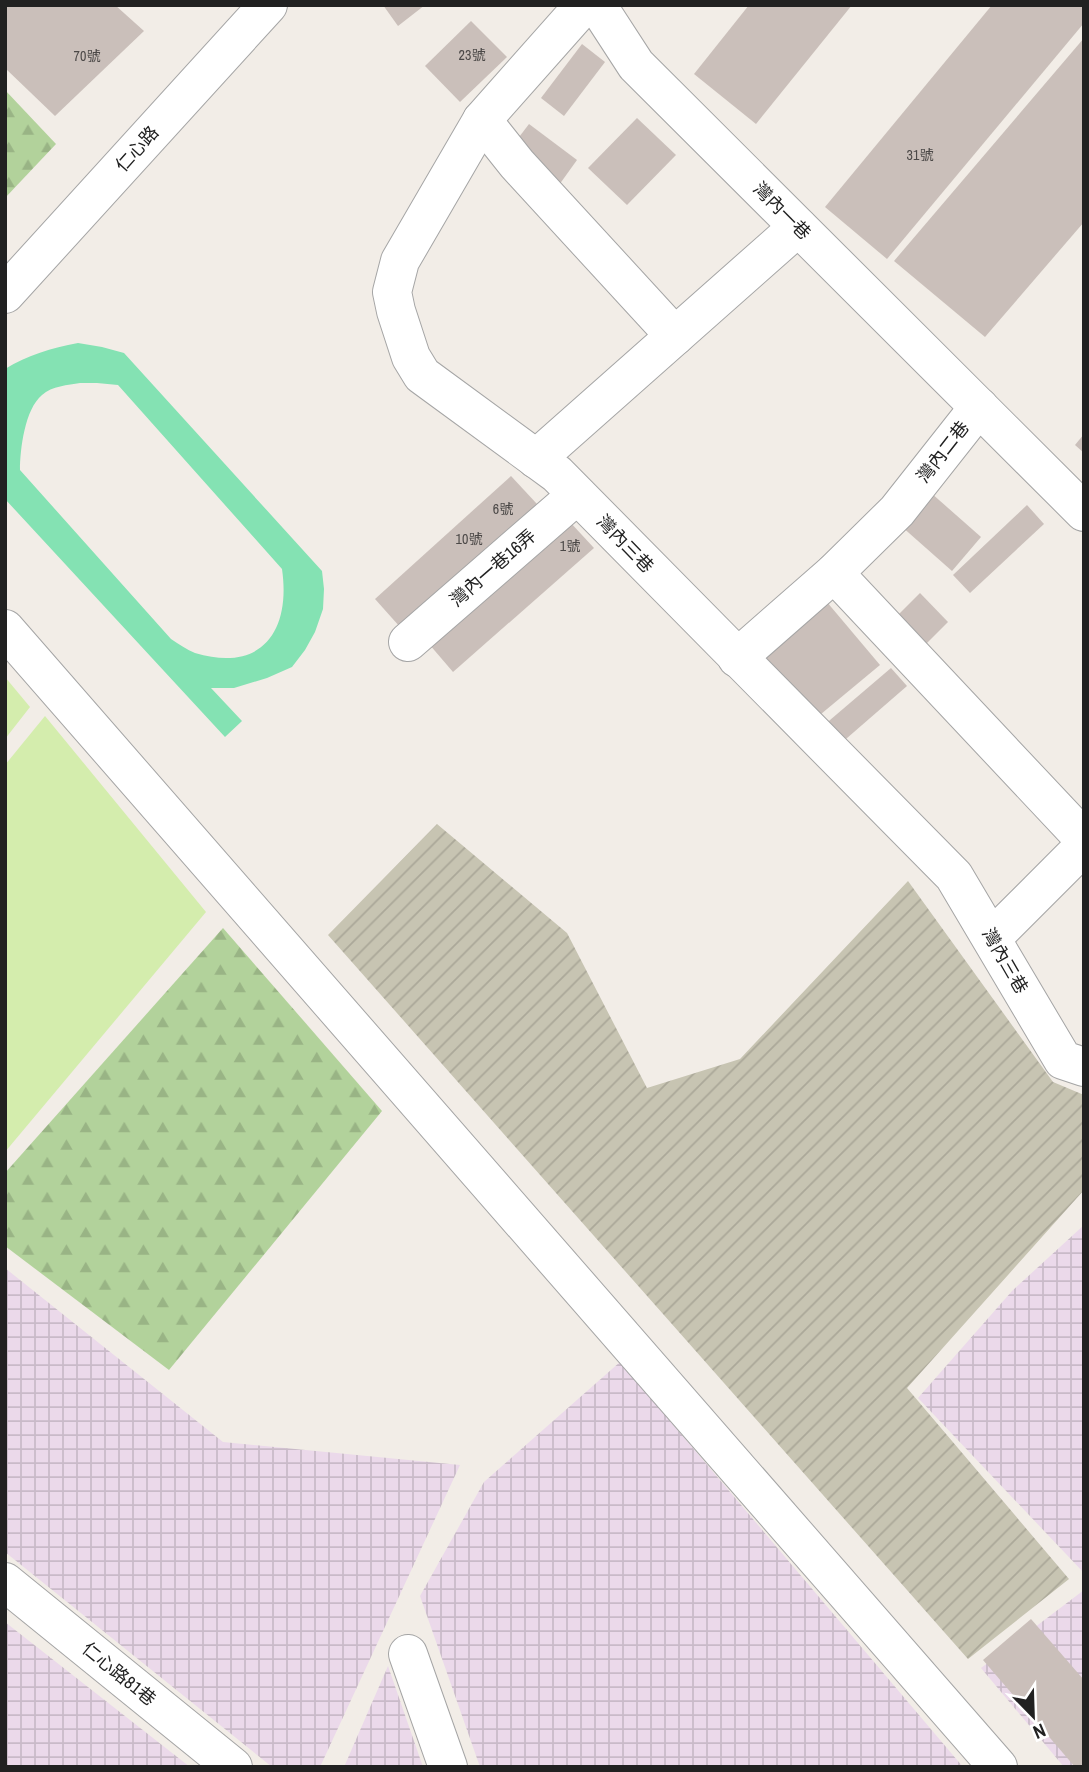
<svg xmlns="http://www.w3.org/2000/svg" width="1089" height="1772" viewBox="0 0 1089 1772" font-family="'Archivo Narrow','Noto Sans TC',sans-serif">
<defs>
<pattern id="industrial-grid" width="8" height="8" patternUnits="userSpaceOnUse" patternTransform="scale(1.75)"><rect width="8" height="8" fill="#ebd9ea"/><path d="M0 4h8M4 0v8" fill="none" stroke="#c9bac8"/></pattern>
<pattern id="construction-furrows" width="10" height="10" patternUnits="userSpaceOnUse" patternTransform="scale(1.75)"><rect width="10" height="10" fill="#c7c4b2"/><path d="M-1 1l2-2M0 10L10 0M9 11l2-2" fill="none" stroke="#aba899"/></pattern>
<pattern id="forest-firs" width="22" height="20" patternUnits="userSpaceOnUse" patternTransform="scale(1.75)"><rect width="22" height="20" fill="#b2d29b"/><path d="M5 1l3.5 6h-7zM16 11l3.5 6h-7z" fill="#99b485"/></pattern>
</defs>
<rect width="100%" height="100%" fill="#f2ede7"/>
<g fill="url(#industrial-grid)">
<polygon points="1084,1225 1084,1573 918,1398 1012,1291"/>
<polygon points="5,1268 223,1442 460,1465 320,1767 272,1767 5,1552"/>
<polygon points="620,1362 963,1767 480,1767 420,1596 484,1482"/>
<polygon points="1084,1590 1084,1767 1064,1767 981,1668"/>
<polygon points="5,1622 190,1767 5,1767"/>
<polygon points="388,1666 423,1767 344,1767"/>
</g>
<polygon fill="url(#construction-furrows)" points="437,824 567,933 647,1088 740,1059 908,881 1053,1082 1084,1095 1084,1190 907,1388 1069,1579 968,1659 328,935"/>
<g fill="#d4edad">
<polygon points="5,677 30,707 5,739"/>
<polygon points="45,716 206,912 5,1152 5,765"/>
</g>
<g fill="url(#forest-firs)">
<polygon points="5,90 56,144 5,198"/>
<polygon points="223,928 382,1111 169,1370 5,1246 5,1173"/>
</g>
<path fill="#84e2b3" fill-rule="evenodd" d="M78 343 102 347 124 353 322 571 324 589 323 609 315 632 305 650 292 667 267 678 234 688H211L242 721 225 737 5 499V369C28 355 51 348 78 343ZM80 383H97L118 385 282 569C291 631 262 673 195 653 187 650 179 644 171 639L20 470C20 449 25 409 42 395 52 386 68 385 80 383Z"/>
<g fill="#cabfba">
<polygon points="5,5 115,5 144,31 55,116 5,68"/>
<polygon points="383,5 425,5 398,26"/>
<polygon points="749,5 852,5 756,124 694,74"/>
<polygon points="992,5 1084,5 1084,23 887,259 825,207"/>
<polygon points="471,21 507,57 460,102 425,66"/>
<polygon points="1084,38 1084,222 985,337 894,261"/>
<polygon points="582,44 605,62 564,116 541,98"/>
<polygon points="637,118 676,155 627,205 588,168"/>
<polygon points="529,124 577,160 559,185 510,149"/>
<polygon points="1084,434 1084,453 1075,445"/>
<polygon points="511,476 537,504 400,627 375,599"/>
<polygon points="922,485 981,537 952,571 892,518"/>
<polygon points="1027,505 1044,524 970,593 953,575"/>
<polygon points="569,521 594,548 453,672 429,644"/>
<polygon points="920,593 948,622 918,652 890,623"/>
<polygon points="821,595 880,665 815,719 757,649"/>
<polygon points="891,668 907,686 839,745 823,726"/>
<polygon points="1031,1619 1084,1680 1084,1767 1075,1767 983,1660"/>
</g>
<g fill="none" stroke-linecap="round" stroke-linejoin="round">
<defs>
<g id="minor">
<polyline points="584,5 482,120 400,261 392,292 396,311 411,357 422,375 557,474 954,876 1063,1060 1084,1067"/>
<polyline points="597,5 636,65 1084,512"/>
<polyline points="482,120 517,164 675,336"/>
<polyline points="5,294 268,5"/>
<polyline points="536,459 798,227"/>
<polyline points="834,573 1084,839"/>
<polyline points="5,629 998,1767"/>
<polyline points="408,642 577,495"/>
<polyline points="737,658 834,573 897,511 979,407"/>
<polyline points="992,938 1084,846"/>
<polyline points="5,1582 233,1767"/>
<polyline points="408,1654 448,1767"/>
</g>
</defs>
<use href="#minor" stroke="#a5a5a5" stroke-width="40"/>
<use href="#minor" stroke="#fff" stroke-width="38"/>
</g>
<g text-anchor="middle" stroke-width="5" stroke-linejoin="round" paint-order="stroke">
<g font-size="14" fill="#4b4847">
<text x="472" y="60">23號</text>
<text x="87" y="61">70號</text>
<text x="920" y="160">31號</text>
<text x="503" y="514">6號</text>
<text x="469" y="544">10號</text>
<text x="570" y="551">1號</text>
</g>
<g font-size="18" fill="#212121" stroke="#fff">
<text transform="translate(137 149) rotate(-48)" y="6">仁心路</text>
<text transform="translate(782 211) rotate(45)" y="6">灣內一巷</text>
<text transform="translate(943 452) rotate(-52)" y="6">灣內二巷</text>
<text transform="translate(625 544) rotate(46)" y="6">灣內三巷</text>
<text transform="translate(493 568) rotate(-41)" y="6">灣內一巷16弄</text>
<text transform="translate(1005 961) rotate(60)" y="6">灣內三巷</text>
<text transform="translate(119 1674) rotate(39)" y="6">仁心路81巷</text>
</g>
</g>
<rect width="1089" height="1772" fill="none" stroke="#212121" stroke-width="14"/>
<g transform="translate(1033 1716) rotate(157)" stroke="#ffffff" stroke-width="5" paint-order="stroke">
<path d="M0-5L12 26L0 18L-12 26Z" fill="#212121"/>
<text y="-10" font-size="19" font-weight="bold" text-anchor="middle" fill="#212121">N</text>
</g>
</svg>
